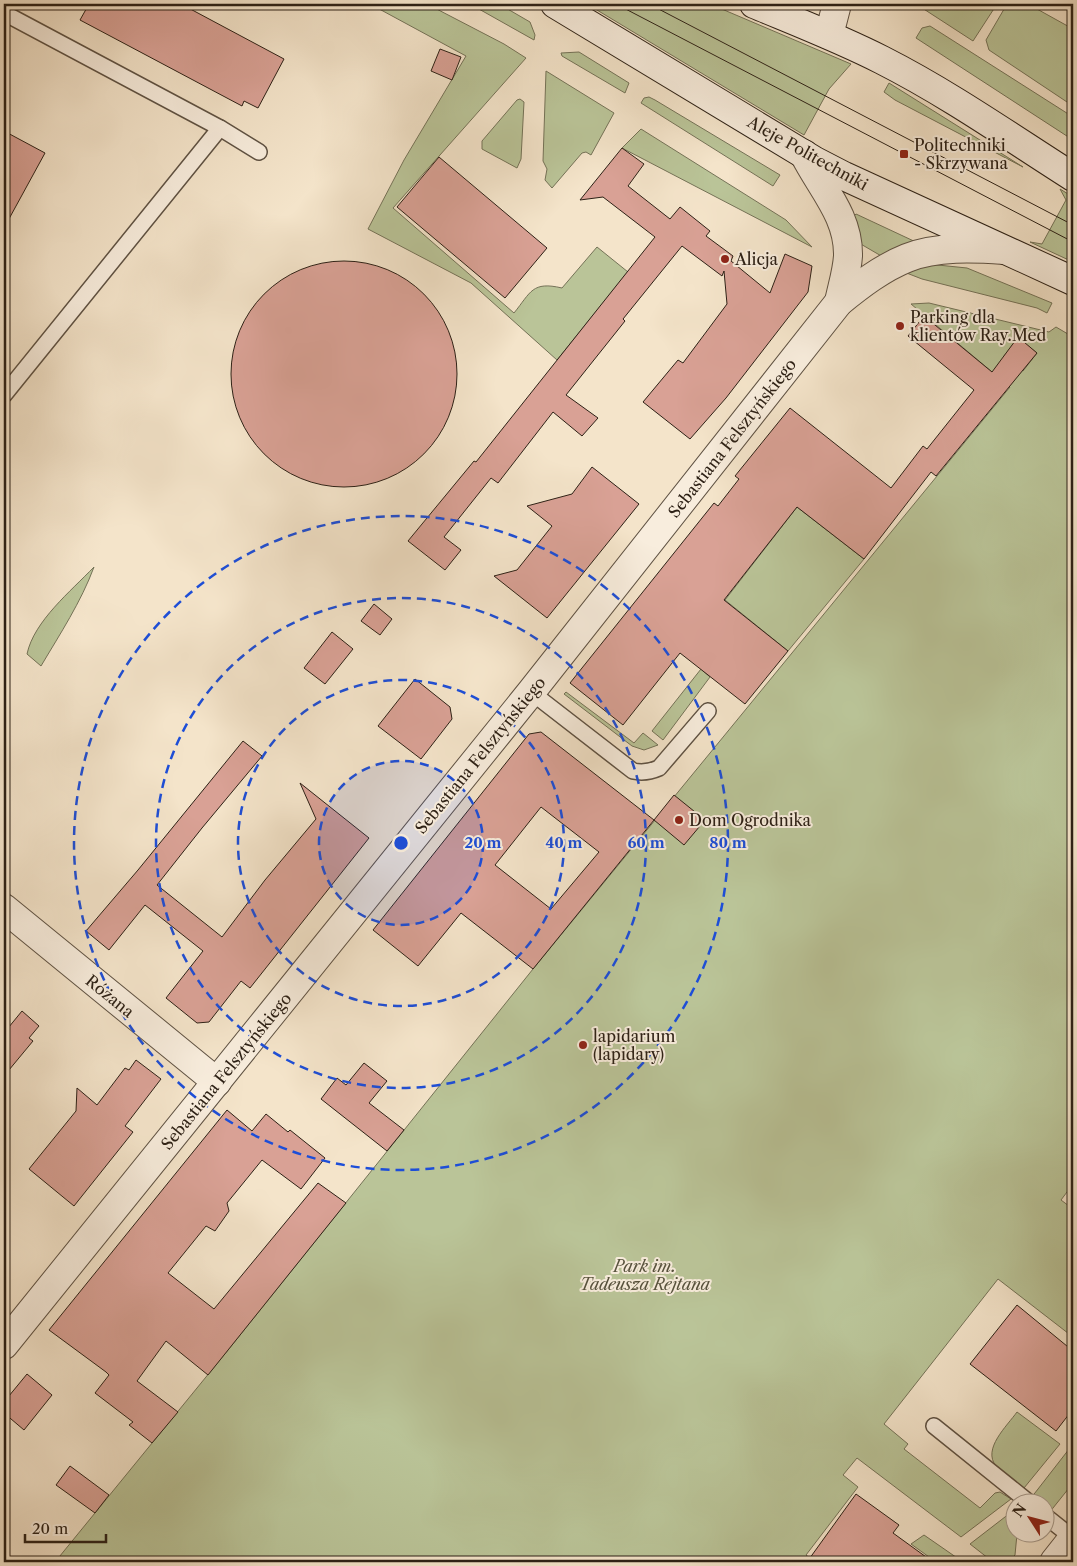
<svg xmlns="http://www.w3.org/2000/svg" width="1077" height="1566" viewBox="0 0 1077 1566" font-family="'Libre Caslon Text',serif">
<rect width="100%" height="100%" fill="#f4e4ca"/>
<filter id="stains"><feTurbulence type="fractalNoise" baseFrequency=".004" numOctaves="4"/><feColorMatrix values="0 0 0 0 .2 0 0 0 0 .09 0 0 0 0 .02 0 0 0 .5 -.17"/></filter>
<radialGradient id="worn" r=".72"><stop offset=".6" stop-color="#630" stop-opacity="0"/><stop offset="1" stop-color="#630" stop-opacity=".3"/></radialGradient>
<g fill="#bac498" stroke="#747257" fill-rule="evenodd">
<path d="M370 4H427L504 44 526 58 393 208 514 313C531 292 532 281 562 288L597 247 628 272 557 360 471 283 368 229 404 160 466 56Z"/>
<polygon points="470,4 499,4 530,22 535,35 534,40"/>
<polygon points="587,4 710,4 851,64 829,89 804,135"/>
<polygon points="916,4 997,4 973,41"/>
<polygon points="1007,4 1028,4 1073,29 1073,106 989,50 986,40"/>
<polygon points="930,26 1073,117 1073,140 916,38 922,28"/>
<polygon points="579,52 629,83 625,93 562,56 561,53"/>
<polygon points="546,71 614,113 591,155 586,152 582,153 552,188 545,180 547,169 543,161"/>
<polygon points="889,83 1023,167 895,100 884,92"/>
<polygon points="649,97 655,100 780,175 773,186 641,103 644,98"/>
<polygon points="520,99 524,102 521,159 517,168 482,149 482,141 517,100"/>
<polygon points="641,129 786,220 812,247 622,148"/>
<polygon points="1060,189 1073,197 1073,262 1030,242 1042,244 1066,200"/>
<polygon points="856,214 918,243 883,257 859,243 854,216"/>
<polygon points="928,264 967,268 1052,303 1047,313 1037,308 922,279 904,272"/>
<path d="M929 303 1049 332 1056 327 1073 337V1184L1061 1200 1073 1209V1337L998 1279 884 1424 908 1444 904 1449 980 1508 995 1493 1000 1492 1011 1499 961 1537 857 1458 843 1475 858 1487 806 1555 815 1562H55L228 1350 533 969 1010 387 911 304ZM1018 338 1037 353 1023 371 1004 356Z"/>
<polygon points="797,507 864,559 788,651 725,600"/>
<path d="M94 567C81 602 60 634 41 666L27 654C34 621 71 591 94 567Z"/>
<polygon points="701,669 710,677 663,740 652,731"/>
<polygon points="566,692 634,743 643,733 658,745 644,750 632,746 564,694"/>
<path d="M1017 1412 1060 1444 1024 1488 996 1466C982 1449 1007 1426 1017 1412Z"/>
<polygon points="1073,1444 1073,1483 1049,1513 1045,1509 1044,1504 1038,1503 1031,1498"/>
<polygon points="1014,1510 1014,1534 1017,1534 1015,1555 1009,1562 993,1562 970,1544"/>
<polygon points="924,1535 963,1562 936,1562 911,1544"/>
</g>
<g fill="#d9a195" stroke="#2d2116" fill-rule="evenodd">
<polygon points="89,4 181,4 284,59 258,108 244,101 242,106 80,20"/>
<polygon points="440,49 461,57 452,80 431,71"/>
<polygon points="4,131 45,153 4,228"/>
<polygon points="622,148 644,164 628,186 670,219 680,207 710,231 706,236 733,256 731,261 770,293 785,254 812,266 808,292 726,398 690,439 643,402 678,360 683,363 727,304 724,271 722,276 682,246 623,319 625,321 566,395 598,418 582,436 553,412 498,483 491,478 444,537 461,550 445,570 408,541 474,461 476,462 655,237 603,197 580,200"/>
<polygon points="439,157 547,248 505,298 397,207"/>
<circle cx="344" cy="374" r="113"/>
<polygon points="924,316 992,372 1018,337 1037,353 936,476 931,472 864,559 797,507 724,600 788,651 745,704 680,653 623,725 570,683 714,503 718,506 739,479 735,476 790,408 891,488 923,446 927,449 974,390 908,336"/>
<polygon points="592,467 639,504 547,618 494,576 517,570 552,526 527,506 572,494"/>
<polygon points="374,604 392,619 380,635 361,621"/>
<polygon points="332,632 353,649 325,684 304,668"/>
<polygon points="415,679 450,707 452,719 421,759 378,726"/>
<path d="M541 732 654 820 533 969 461 913 418 966 373 930 529 734ZM541 807 599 852 551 909 495 865Z"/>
<polygon points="243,741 262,756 202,828 157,885 222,937 265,880 316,819 300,783 369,838 250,988 241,981 209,1022 197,1023 166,998 203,951 145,905 109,950 86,931 138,870"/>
<polygon points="674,795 705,820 684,845 654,820"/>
<polygon points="22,1011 39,1026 29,1038 33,1041 4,1076 4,1033"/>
<polygon points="136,1060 161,1079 125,1126 133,1132 74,1206 29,1169 76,1111 77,1088 97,1105 125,1068 129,1070"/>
<polygon points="364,1063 387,1081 369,1103 404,1130 387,1151 321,1099 337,1078 346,1085"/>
<polygon points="227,1110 252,1131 266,1114 288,1132 290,1130 325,1158 301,1189 262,1160 227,1203 229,1211 215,1231 206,1226 168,1273 214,1309 318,1183 346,1203 208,1375 166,1341 137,1381 178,1412 152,1443 129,1425 133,1422 95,1393 109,1375 106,1372 49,1330"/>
<polygon points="1017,1305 1073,1351 1073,1409 1056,1431 970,1364"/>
<polygon points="27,1374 52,1395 24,1430 4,1413 4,1402"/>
<polygon points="70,1466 109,1495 95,1513 56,1485"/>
<polygon points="856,1494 899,1525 893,1533 933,1562 807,1562"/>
</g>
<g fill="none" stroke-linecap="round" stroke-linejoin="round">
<defs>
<g id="service">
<polyline points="4,13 220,128 259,152"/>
<polyline points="4,395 220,128"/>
<path d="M531 692 633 771C642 773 650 772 659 768L708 711"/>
<polyline points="934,1426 1031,1504"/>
<polyline points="1044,1515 1073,1538"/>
</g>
<g id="minor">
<polyline points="829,35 837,4"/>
<path d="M804 154C821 188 849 216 848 256 847 272 842 287 839 302"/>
<polyline points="4,908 217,1082"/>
<path d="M4 1345 531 692 839 302C860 285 882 268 907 258 936 246 975 248 1004 250"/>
<polyline points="1054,1562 1073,1538"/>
</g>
<g id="secondary">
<polyline points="555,4 815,161 844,176 1073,281"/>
<path d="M754 4C797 22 841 39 882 60 949 94 1010 137 1073 177"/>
</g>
</defs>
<use href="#service" stroke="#5f5243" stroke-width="18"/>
<use href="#minor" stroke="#5f5243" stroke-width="30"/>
<use href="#secondary" stroke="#2d2116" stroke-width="30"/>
<use href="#service" stroke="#f8eddd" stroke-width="15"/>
<use href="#minor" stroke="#f8eddd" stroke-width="28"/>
<use href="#secondary" stroke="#f8eddd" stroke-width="28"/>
<g stroke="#2d2116" stroke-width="1">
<polyline points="616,4 1073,242"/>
<polyline points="649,4 1073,225"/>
</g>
</g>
<circle cx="401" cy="843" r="82" fill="#1d4ed8" fill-opacity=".12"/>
<g fill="none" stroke="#1d4ed8" stroke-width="2.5" stroke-dasharray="9 6">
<circle cx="401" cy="843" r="82"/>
<circle cx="401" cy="843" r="163"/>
<circle cx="401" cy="843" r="245"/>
<circle cx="401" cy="843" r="327"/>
</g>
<g fill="#8f2418" stroke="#f8eddd" stroke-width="2">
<rect x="899" y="149" width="10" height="10" rx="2.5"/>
<circle cx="725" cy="259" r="5"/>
<circle cx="900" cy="326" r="5"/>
<circle cx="679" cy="820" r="5"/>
<circle cx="583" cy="1045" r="5"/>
</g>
<g text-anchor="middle" stroke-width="4" stroke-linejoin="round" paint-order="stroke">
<g font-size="16" fill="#2d2116" stroke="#f8eddd" text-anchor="start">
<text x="914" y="151">Politechniki<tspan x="914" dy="18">- Skrzywana</tspan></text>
<text x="735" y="265">Alicja</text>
<text x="910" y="323">Parking dla<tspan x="910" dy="18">klientów Ray.Med</tspan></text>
<text x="689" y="826">Dom Ogrodnika</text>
<text x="593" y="1042">lapidarium<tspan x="593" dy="18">(lapidary)</tspan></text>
</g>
<g font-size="16" fill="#2d2116" stroke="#f8eddd">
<text transform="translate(808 153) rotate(29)" y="6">Aleje Politechniki</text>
<text transform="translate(732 438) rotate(-52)" y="6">Sebastiana Felsztyńskiego</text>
<text transform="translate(480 755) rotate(-51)" y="6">Sebastiana Felsztyńskiego</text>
<text transform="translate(110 996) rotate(39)" y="6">Różana</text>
<text transform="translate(226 1071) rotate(-51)" y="6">Sebastiana Felsztyńskiego</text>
</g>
<g font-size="16" font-style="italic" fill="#57523d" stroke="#f8eddd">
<text x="645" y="1272">Park im.<tspan x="645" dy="18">Tadeusza Rejtana</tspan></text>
</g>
</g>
<circle cx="401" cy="843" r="8" fill="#1d4ed8" stroke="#f8eddd" stroke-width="2.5"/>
<g font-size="15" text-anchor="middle" font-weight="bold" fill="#1d4ed8" stroke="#f8eddd" stroke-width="4" stroke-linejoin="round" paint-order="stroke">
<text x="483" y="848">20 m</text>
<text x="564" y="848">40 m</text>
<text x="646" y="848">60 m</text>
<text x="728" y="848">80 m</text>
</g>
<rect width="1077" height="1566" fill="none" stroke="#f4e4ca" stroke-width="20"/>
<rect x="5" y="5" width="1067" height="1556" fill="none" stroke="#2d2116" stroke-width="2.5"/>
<rect x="10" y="10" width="1057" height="1546" fill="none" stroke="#2d2116"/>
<g transform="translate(1030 1518) rotate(306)"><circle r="24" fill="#f8eddd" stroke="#a79b8d"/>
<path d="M0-4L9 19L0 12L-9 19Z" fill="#8f2418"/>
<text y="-8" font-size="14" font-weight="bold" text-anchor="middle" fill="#2d2116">N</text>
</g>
<path d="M25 1534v8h81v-8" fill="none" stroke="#2d2116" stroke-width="2.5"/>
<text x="32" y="1534" font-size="15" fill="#2d2116" stroke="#f8eddd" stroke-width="4" paint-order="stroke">20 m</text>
<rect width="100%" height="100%" filter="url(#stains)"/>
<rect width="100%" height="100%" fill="url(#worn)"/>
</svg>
